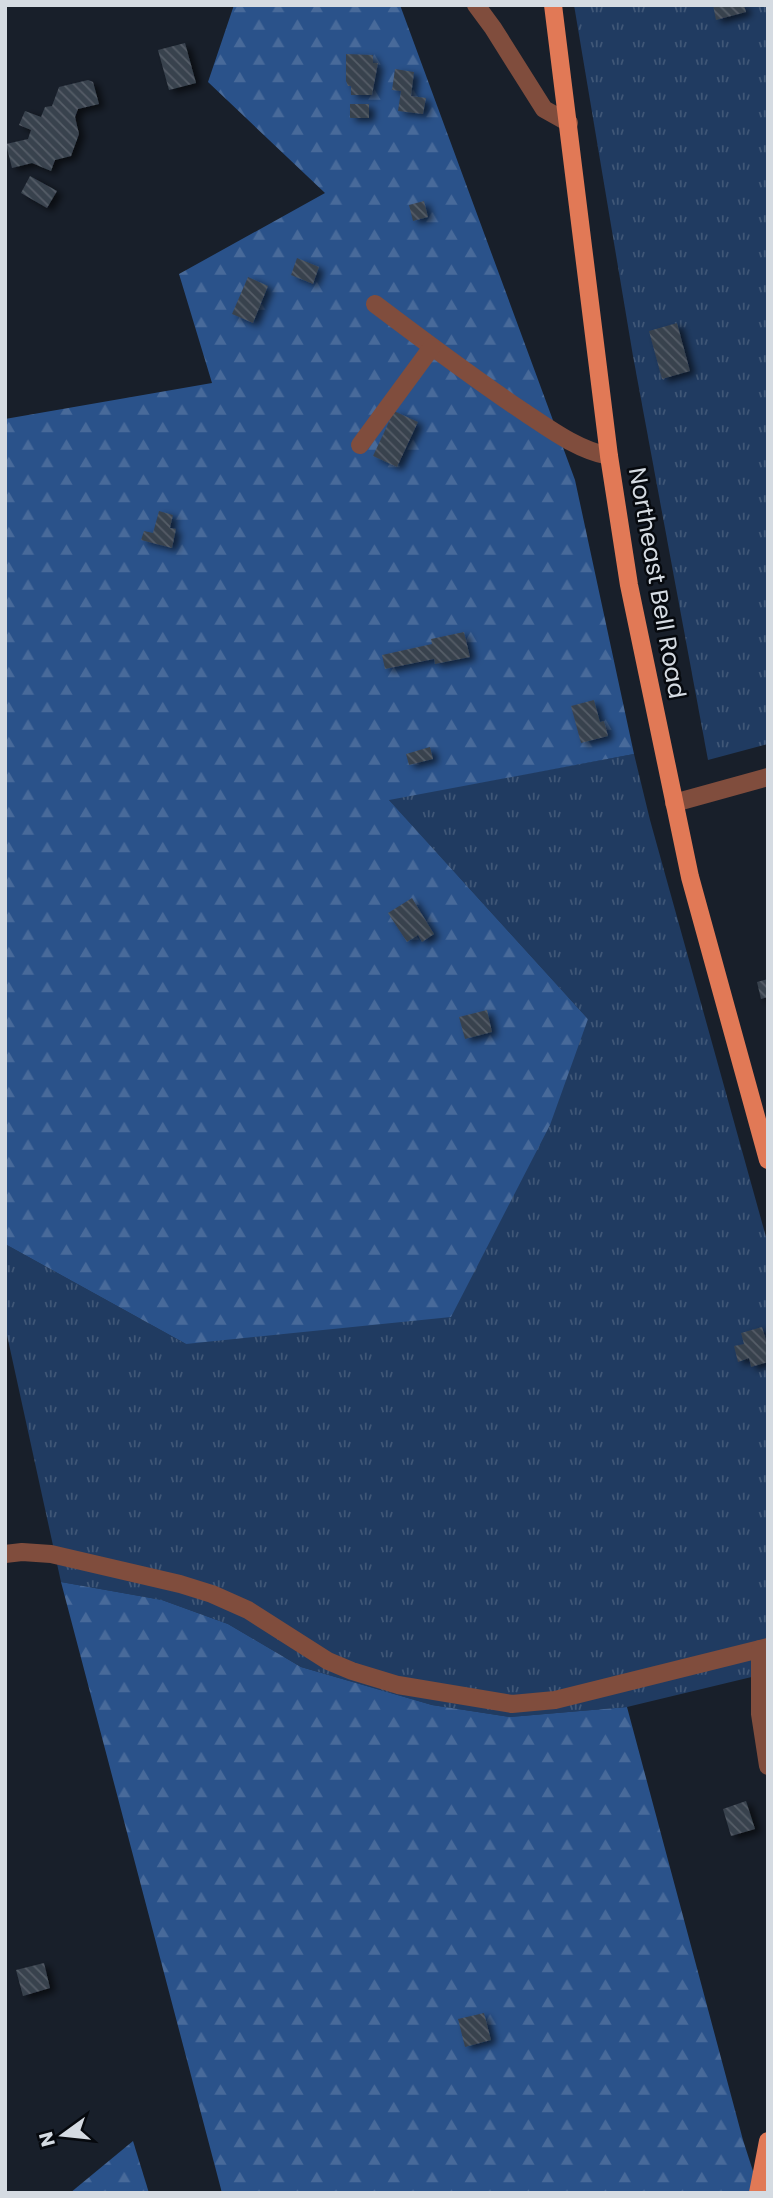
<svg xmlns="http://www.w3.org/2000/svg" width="773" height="2198" viewBox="0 0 773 2198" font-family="Poppins,sans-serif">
<defs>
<pattern id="grass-tufts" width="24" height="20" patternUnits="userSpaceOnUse" patternTransform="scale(1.75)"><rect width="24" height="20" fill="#203b61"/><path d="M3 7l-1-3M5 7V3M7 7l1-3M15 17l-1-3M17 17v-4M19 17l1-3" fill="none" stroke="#405777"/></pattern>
<pattern id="forest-firs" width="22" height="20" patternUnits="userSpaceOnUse" patternTransform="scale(1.75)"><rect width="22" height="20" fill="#2a528a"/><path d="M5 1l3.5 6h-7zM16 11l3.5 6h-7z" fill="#486a9a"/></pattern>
<pattern id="building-back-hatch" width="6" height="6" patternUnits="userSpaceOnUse" patternTransform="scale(1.75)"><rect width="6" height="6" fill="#39424e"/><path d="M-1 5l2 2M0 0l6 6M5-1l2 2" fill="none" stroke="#555d67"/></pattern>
<filter id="shadow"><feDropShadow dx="5.5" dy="3.5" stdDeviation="3.5" flood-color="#0009"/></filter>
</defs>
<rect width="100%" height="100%" fill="#181f2a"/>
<g fill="url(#grass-tufts)">
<polygon points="574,5 768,5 768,744 708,760 633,356"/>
<polygon points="634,754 650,820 768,1244 768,1673 627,1707 510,1717 432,1705 301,1667 228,1624 162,1600 61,1582 5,1326 5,1244 186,1344 588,1019 388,799"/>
</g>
<g fill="url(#forest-firs)">
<polygon points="234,5 400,5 575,480 634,754 389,800 588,1019 550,1125 451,1317 186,1344 5,1244 5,419 212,383 179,274 325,193 208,82"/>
<polygon points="61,1582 162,1600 228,1624 301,1667 432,1705 510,1717 627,1707 743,2140 760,2193 222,2193"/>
<polygon points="133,2141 149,2193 70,2193"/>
</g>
<g fill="url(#building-back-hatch)" filter="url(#shadow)">
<polygon points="713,5 744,5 746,12 716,20"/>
<polygon points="185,43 196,83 169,90 158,50"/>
<polygon points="346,54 373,55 373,63 378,63 372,95 351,95 351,86 348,86 346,81"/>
<polygon points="395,69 414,72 411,96 426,98 423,114 398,111 401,91 392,90"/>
<polygon points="88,80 93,82 99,104 78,109 75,117 79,134 71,156 55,160 51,171 32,163 12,168 6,144 28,139 31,130 19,125 25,111 41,117 45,107 52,106 59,87"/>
<rect x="350" y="104" width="19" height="14"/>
<polygon points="30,176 57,191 47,208 21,193"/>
<polygon points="424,201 428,217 413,221 409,205"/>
<polygon points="297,258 319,267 313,284 291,275"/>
<polygon points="248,277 268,286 253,323 232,314"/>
<polygon points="677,323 690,371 662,379 649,331"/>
<polygon points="394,411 418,422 397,467 373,456"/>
<polygon points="159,511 173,515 170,528 176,529 172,548 141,540 144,531 153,533"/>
<polygon points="464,632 470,657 435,664 434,659 385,669 382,655 432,644 431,639"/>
<polygon points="594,700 600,722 604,721 608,736 581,743 571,706"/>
<polygon points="430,747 433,759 409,765 406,754"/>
<polygon points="412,898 434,934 422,942 418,935 407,942 388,913"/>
<polygon points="768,979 768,997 761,999 757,982"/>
<polygon points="487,1010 492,1032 465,1039 459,1017"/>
<polygon points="762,1327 768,1347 768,1362 751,1367 749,1358 738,1362 734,1346 744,1344 741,1333"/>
<polygon points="746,1801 755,1829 731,1836 723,1809"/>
<polygon points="44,1963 50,1988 23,1996 16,1970"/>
<polygon points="484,2013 491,2040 465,2047 458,2019"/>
</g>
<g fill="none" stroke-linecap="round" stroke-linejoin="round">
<g stroke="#804d3d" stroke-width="18">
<polyline points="476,5 493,28 544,109 569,123"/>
<path d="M375 304C424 341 473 378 524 412 551 430 578 450 609 456"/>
<polyline points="360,445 432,347"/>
<polyline points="674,803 768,777"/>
<polyline points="5,1554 22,1552 51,1554 180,1584 212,1594 248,1610 328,1661 352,1671 398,1685 512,1704 555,1700 768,1647"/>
<polyline points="760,1649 760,1714 768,1766"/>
</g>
<g stroke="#e17956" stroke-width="18">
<polyline points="553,5 609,456 629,585 690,877 768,1160"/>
<polyline points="758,2193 768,2141"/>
</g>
</g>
<g text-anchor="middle" stroke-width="5" stroke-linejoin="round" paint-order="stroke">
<g font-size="24" fill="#d5dbe2" stroke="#06090e">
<text transform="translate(657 583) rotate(80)" y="8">Northeast Bell Road</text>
</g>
</g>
<rect width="773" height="2198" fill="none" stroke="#d5dbe2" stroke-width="14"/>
<g transform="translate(63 2135) rotate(255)" stroke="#06090e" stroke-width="5" paint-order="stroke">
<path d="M0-5L12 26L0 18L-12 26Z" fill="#d5dbe2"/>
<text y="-10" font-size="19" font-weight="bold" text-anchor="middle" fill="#d5dbe2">N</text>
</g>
</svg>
